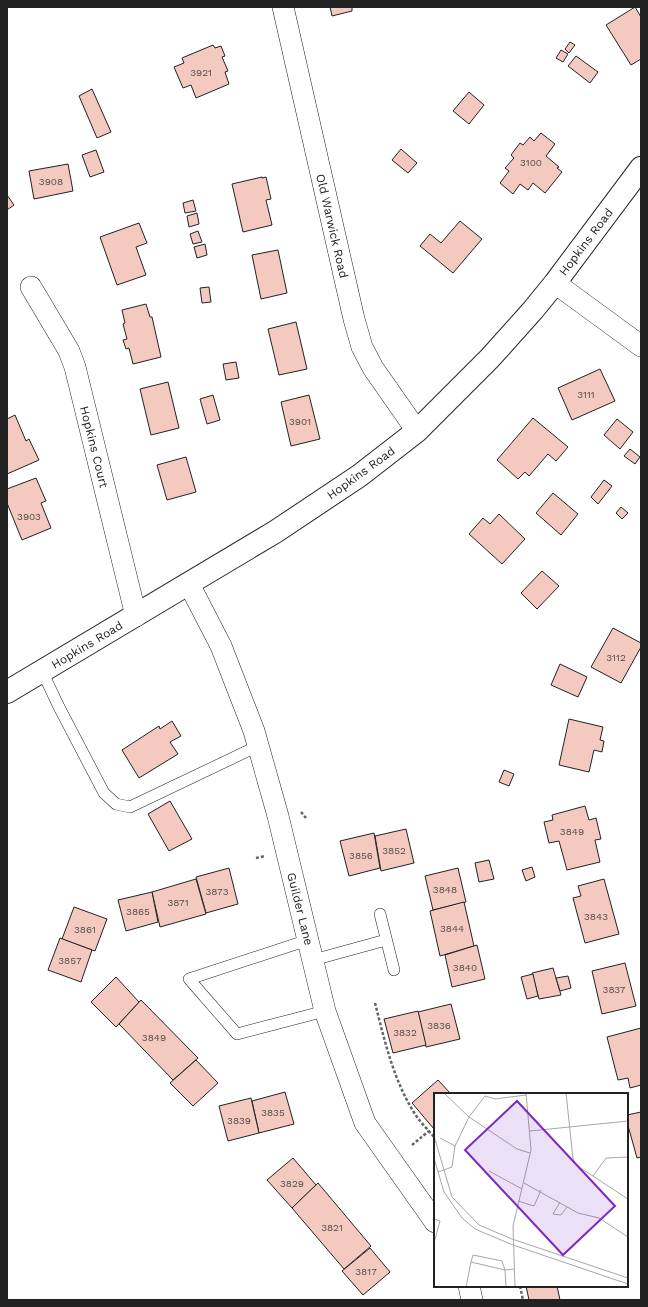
<svg xmlns="http://www.w3.org/2000/svg" width="648" height="1307" viewBox="0 0 648 1307" font-family="'Work Sans',sans-serif">
<rect width="100%" height="100%" fill="#fff"/>
<g fill="#f3c9c0" stroke="#222">
<polygon points="330,7 352,7 352,11 332,16"/>
<polygon points="635,7 641,17 641,59 631,65 606,25"/>
<polygon points="570,42 575,45 569,53 565,49"/>
<polygon points="213,45 215,48 221,46 225,56 222,57 228,71 225,72 229,84 196,98 191,85 183,88 174,67 184,63 182,58"/>
<polygon points="561,50 568,54 563,62 556,58"/>
<polygon points="576,56 598,72 590,83 568,66"/>
<polygon points="92,89 111,132 97,138 79,96"/>
<polygon points="469,92 484,105 469,124 453,111"/>
<polygon points="541,133 555,144 546,156 559,167 557,168 562,172 545,193 533,183 528,190 520,184 513,194 500,183 509,171 505,168 514,158 511,155 520,143 523,145 530,137 534,141"/>
<polygon points="401,149 417,163 408,173 392,160"/>
<polygon points="96,150 104,172 90,177 82,155"/>
<polygon points="68,164 73,191 34,199 29,171"/>
<polygon points="262,177 262,178 266,177 271,199 266,200 272,225 243,232 232,184"/>
<polygon points="7,195 14,205 7,210"/>
<polygon points="193,200 196,211 185,213 183,203"/>
<polygon points="197,213 199,224 189,227 187,216"/>
<polygon points="460,221 482,239 453,273 420,246 430,234 441,243"/>
<polygon points="139,223 147,243 136,247 146,275 117,285 100,237"/>
<polygon points="198,231 202,242 193,244 190,234"/>
<polygon points="205,244 207,255 197,258 194,247"/>
<polygon points="278,250 287,293 261,299 252,255"/>
<polygon points="209,287 211,302 202,303 200,288"/>
<polygon points="146,304 150,317 152,317 161,357 133,364 129,348 126,349 123,340 127,339 123,324 125,323 122,310"/>
<polygon points="296,322 307,369 279,375 268,329"/>
<polygon points="236,362 239,378 226,380 223,364"/>
<polygon points="600,369 615,401 572,420 558,388"/>
<polygon points="168,382 179,428 151,435 140,389"/>
<polygon points="213,395 220,420 207,424 200,399"/>
<polygon points="309,395 320,439 291,446 281,402"/>
<polygon points="15,415 26,441 29,439 39,460 7,474 7,419"/>
<polygon points="533,418 568,447 556,461 548,454 529,476 525,472 518,479 497,460"/>
<polygon points="617,419 633,432 620,449 604,435"/>
<polygon points="630,449 640,457 635,464 624,456"/>
<polygon points="186,457 196,492 167,500 157,465"/>
<polygon points="36,478 46,501 41,503 51,528 22,540 7,503 7,489"/>
<polygon points="604,480 612,486 598,504 591,497"/>
<polygon points="553,493 578,514 561,535 536,513"/>
<polygon points="621,507 628,513 622,519 616,513"/>
<polygon points="499,514 525,539 502,564 469,534 483,518 490,524"/>
<polygon points="542,571 559,586 537,609 521,593"/>
<polygon points="613,628 641,643 641,647 621,683 591,667"/>
<polygon points="560,664 587,677 578,697 551,685"/>
<polygon points="569,719 603,727 600,740 604,741 602,752 594,750 589,772 559,765"/>
<polygon points="172,721 181,736 170,742 178,754 139,778 122,750 159,726 160,729"/>
<polygon points="504,770 514,774 509,786 499,782"/>
<polygon points="170,801 192,839 169,851 148,814"/>
<polygon points="585,806 589,820 596,818 601,839 595,840 600,862 567,870 559,841 549,843 544,822 553,820 552,815"/>
<polygon points="406,829 414,863 381,871 375,836"/>
<polygon points="374,833 380,868 349,876 340,841"/>
<polygon points="489,860 494,879 479,882 475,863"/>
<polygon points="532,867 535,877 526,881 522,870"/>
<polygon points="229,868 238,904 206,913 196,877"/>
<polygon points="458,868 466,902 433,910 425,876"/>
<polygon points="196,879 206,914 160,927 152,892"/>
<polygon points="604,879 619,934 585,943 573,898 581,896 578,886"/>
<polygon points="152,892 158,922 126,931 118,900"/>
<polygon points="464,902 474,946 440,956 430,911"/>
<polygon points="74,907 107,919 95,951 62,939"/>
<polygon points="60,938 92,950 81,982 48,970"/>
<polygon points="477,945 485,979 452,987 445,955"/>
<polygon points="625,963 636,1006 602,1014 592,971"/>
<polygon points="553,968 561,995 539,999 532,973"/>
<polygon points="533,974 538,996 527,999 521,977"/>
<polygon points="568,976 571,988 560,991 556,978"/>
<polygon points="116,977 139,1002 116,1027 91,1002"/>
<polygon points="141,1000 198,1058 173,1080 119,1024"/>
<polygon points="451,1004 460,1039 426,1047 418,1012"/>
<polygon points="418,1011 426,1045 393,1053 384,1019"/>
<polygon points="641,1028 641,1085 630,1088 628,1078 618,1080 607,1037"/>
<polygon points="196,1060 218,1083 193,1106 170,1083"/>
<polygon points="438,1080 451,1094 435,1094 435,1128 434,1129 412,1103"/>
<polygon points="285,1092 294,1124 259,1133 252,1101"/>
<polygon points="251,1098 259,1133 228,1141 219,1106"/>
<polygon points="641,1112 641,1157 637,1158 627,1122 627,1115"/>
<polygon points="293,1158 316,1185 292,1208 267,1180"/>
<polygon points="318,1183 371,1246 344,1269 292,1208"/>
<polygon points="370,1248 390,1272 363,1295 342,1271"/>
<polygon points="526,1286 557,1286 560,1300 529,1300"/>
</g>
<g fill="none" stroke-linecap="round" stroke-linejoin="round">
<defs>
<g id="lane">
<polyline points="42,671 59,707 104,793 116,804 130,807 258,746"/>
<polyline points="380,914 394,970"/>
<polyline points="308,940 189,979 237,1034 325,1011"/>
<polyline points="313,960 386,940"/>
</g>
<g id="street">
<polyline points="283,7 354,319 362,347 373,368 417,431"/>
<polyline points="555,283 641,346"/>
<polyline points="31,287 69,351 75,367 136,616"/>
<polyline points="189,584 221,646 254,731 278,816 325,1011 365,1123 435,1222"/>
<polyline points="469,1286 472,1300"/>
</g>
<polyline id="secondary" points="7,692 275,532 359,476 417,431 490,358 533,310 555,283 641,168"/>
</defs>
<use href="#lane" stroke="#222" stroke-width="12"/>
<use href="#street" stroke="#222" stroke-width="22"/>
<use href="#secondary" stroke="#222" stroke-width="24"/>
<g stroke="#646464" stroke-width="2.5" stroke-dasharray="3 2" stroke-linecap="butt">
<polyline points="301,812 306,818"/>
<polyline points="256,858 265,856"/>
<path d="M375 1003C385 1042 394 1083 417 1117 422 1124 429 1131 435 1138"/>
<polyline points="412,1145 429,1131"/>
<polyline points="520,1286 523,1300"/>
</g>
<use href="#lane" stroke="#fff" stroke-width="11"/>
<use href="#street" stroke="#fff" stroke-width="21"/>
<use href="#secondary" stroke="#fff" stroke-width="22"/>
</g>
<g text-anchor="middle" stroke-width="3" stroke-linejoin="round" paint-order="stroke">
<g font-size="10" fill="#564c4a">
<text x="201" y="76">3921</text>
<text x="531" y="166">3100</text>
<text x="51" y="185">3908</text>
<text x="586" y="398">3111</text>
<text x="300" y="425">3901</text>
<text x="29" y="520">3903</text>
<text x="616" y="661">3112</text>
<text x="572" y="835">3849</text>
<text x="394" y="854">3852</text>
<text x="361" y="859">3856</text>
<text x="445" y="893">3848</text>
<text x="217" y="895">3873</text>
<text x="178" y="906">3871</text>
<text x="138" y="915">3865</text>
<text x="596" y="920">3843</text>
<text x="452" y="932">3844</text>
<text x="85" y="933">3861</text>
<text x="70" y="964">3857</text>
<text x="465" y="971">3840</text>
<text x="614" y="993">3837</text>
<text x="439" y="1029">3836</text>
<text x="405" y="1036">3832</text>
<text x="154" y="1041">3849</text>
<text x="273" y="1116">3835</text>
<text x="239" y="1124">3839</text>
<text x="292" y="1187">3829</text>
<text x="332" y="1231">3821</text>
<text x="366" y="1275">3817</text>
</g>
<g font-size="12" fill="#222" stroke="#fff">
<text transform="translate(332 226) rotate(77)" y="4">Old Warwick Road</text>
<text transform="translate(586 242) rotate(-53)" y="4">Hopkins Road</text>
<text transform="translate(94 447) rotate(76)" y="4">Hopkins Court</text>
<text transform="translate(361 473) rotate(-36)" y="4">Hopkins Road</text>
<text transform="translate(87 645) rotate(-31)" y="4">Hopkins Road</text>
<text transform="translate(300 909) rotate(76)" y="4">Guilder Lane</text>
</g>
</g>
<g transform="translate(434 1093)">
<rect width="194" height="194" fill="#fff"/>
<path fill="none" stroke="#a7a7a7" stroke-width="1" d="M10 0 35 24 83 56 96 60M132 0 139 66 142 72 194 106M51 3 61 6 92 2M96 38 194 28M0 43 18 104 45 132 78 146 194 185M6 45 21 53M0 65 10 99 28 125 41 136 79 152 194 191M55 78 88 96M4 79 18 74 21 53 35 24 51 3M159 83 172 65 194 64M90 90 144 120 165 125 194 144M84 108 100 113 107 97M126 109 119 121 127 122 133 114M0 126 6 128 0 150M32 194 37 169 39 162 68 168 71 177 37 169M72 194 71 177 80 176M81 194 79 133 97 57 92 0"/>
<path fill="#7b2cbf" fill-opacity="0.15" stroke="#7b2cbf" stroke-width="2" d="M83 8 181 113 129 162 31 57Z"/>
<rect width="194" height="194" fill="none" stroke="#222" stroke-width="2"/>
</g>
<rect width="648" height="1307" fill="none" stroke="#222222" stroke-width="16"/>
</svg>
